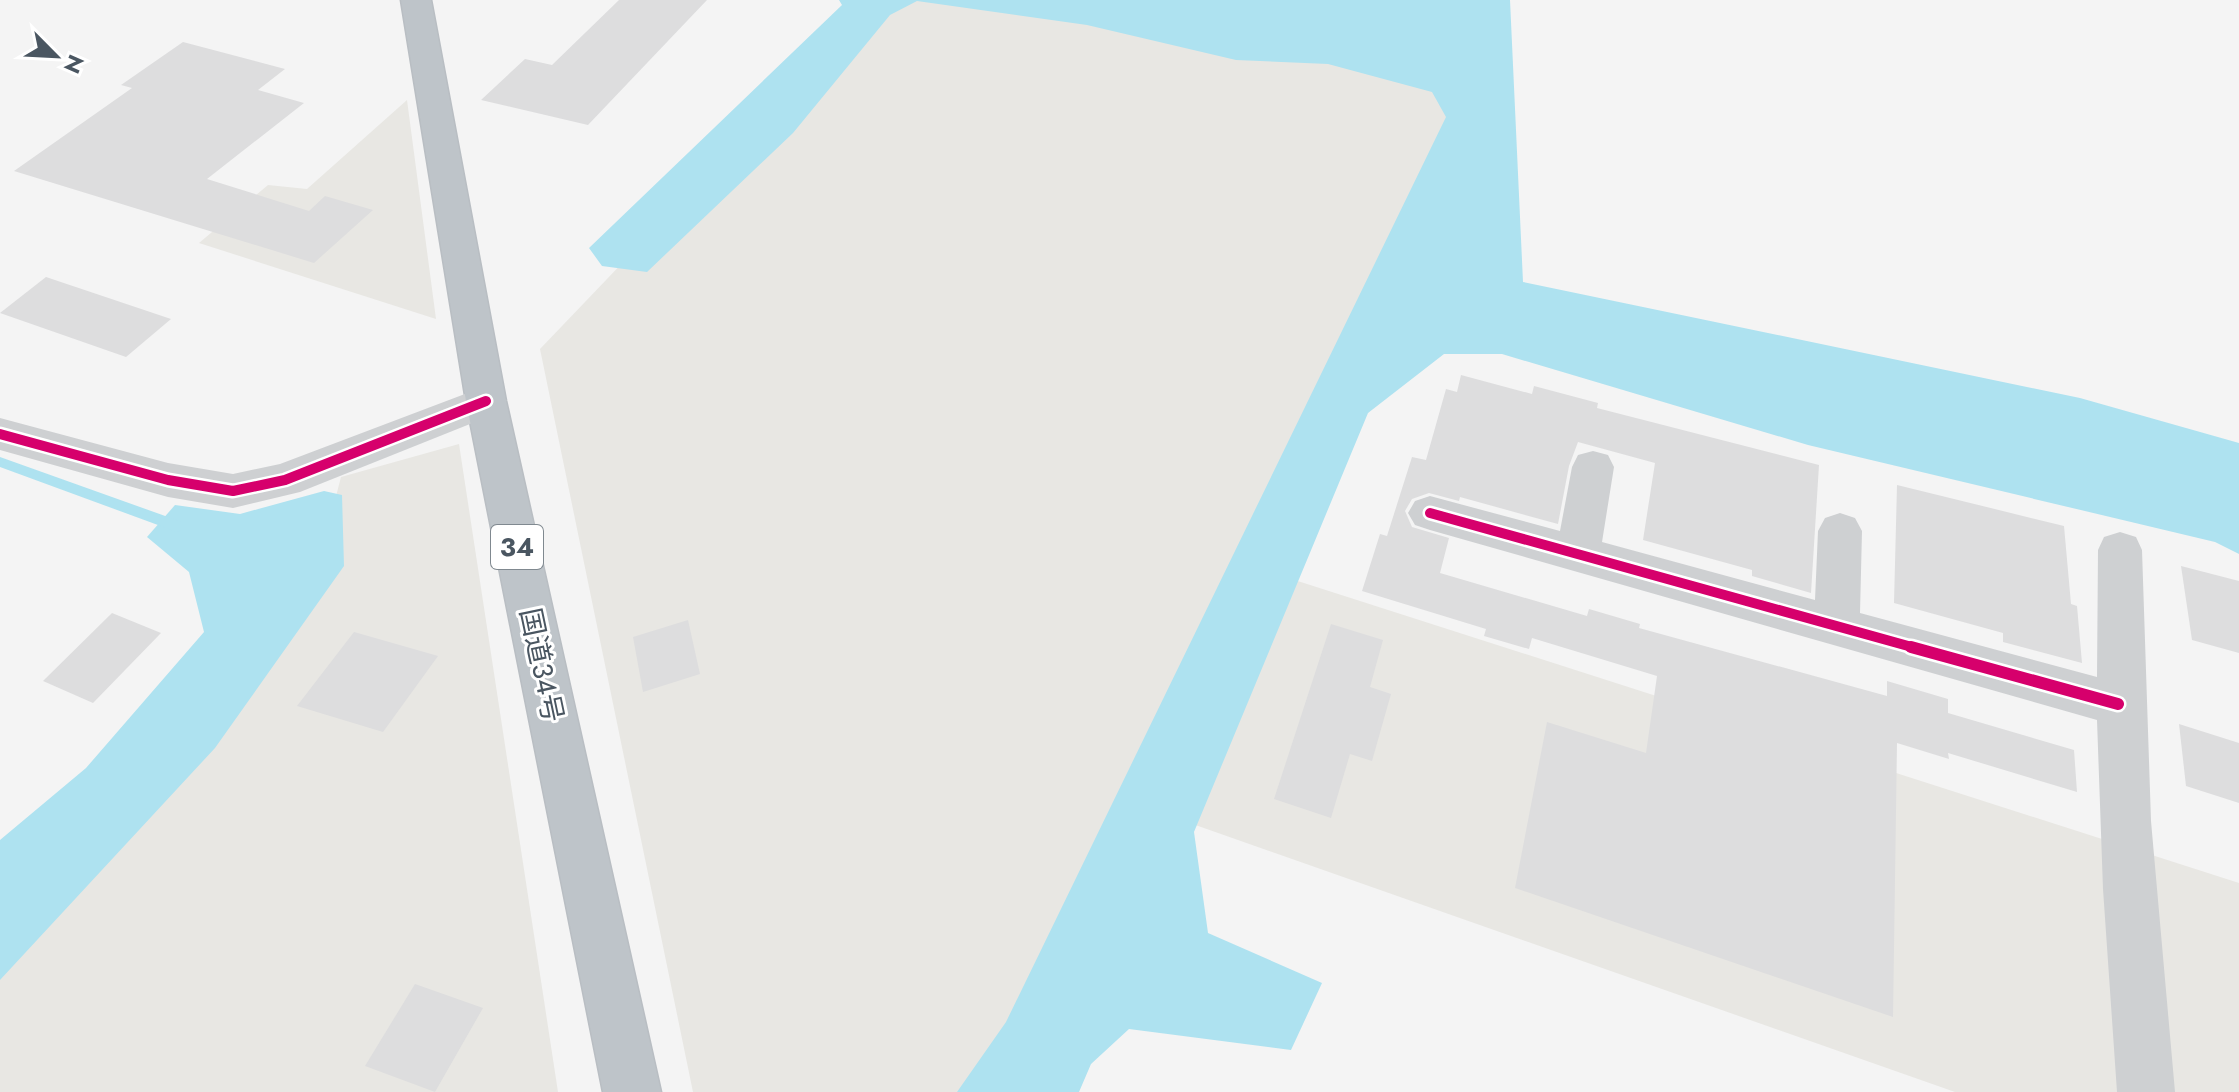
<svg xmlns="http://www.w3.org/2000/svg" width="2239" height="1092" viewBox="0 0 2239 1092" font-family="Jost,'Noto Sans JP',sans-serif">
<rect width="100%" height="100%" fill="#f4f4f4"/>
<g fill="#e8e7e3">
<polygon points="874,0 1036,0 1474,65 1279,575 2239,883 2239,1092 1955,1092 1167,815 986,1092 693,1092 540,349"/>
<polygon points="407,100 436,319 199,243 268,185 307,189"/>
<polygon points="459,444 558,1092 0,1092 0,960 322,550 341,477"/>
</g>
<g fill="#aee2f0">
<polygon points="839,0 1510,0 1523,282 2080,398 2239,443 2239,554 2215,542 1808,445 1502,354 1444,354 1368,413 1194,832 1208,933 1322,983 1291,1050 1129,1029 1091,1064 1079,1092 957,1092 1006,1022 1446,117 1432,92 1328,64 1236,60 1087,25 917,1 890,15 793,133 647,272 602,266 589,248 842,5"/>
<polygon points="324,491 342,495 344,566 215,748 0,980 0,840 86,768 204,632 189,572 147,537 175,505 240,514"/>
</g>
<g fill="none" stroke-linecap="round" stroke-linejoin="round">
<polygon fill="#aee2f0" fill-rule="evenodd" points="0,457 182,522 184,526 182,530 177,532 0,467"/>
</g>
<g fill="#ddddde">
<polygon points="619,0 707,0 588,125 481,100 525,59 552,65"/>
<polygon points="183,42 285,69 258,90 304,103 207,179 309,211 325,196 373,210 314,263 14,171 132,88 121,85"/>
<polygon points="46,277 171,319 126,357 0,313"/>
<polygon points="1461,375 1532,394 1534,386 1598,403 1597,408 1819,465 1811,593 1752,576 1752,570 1643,540 1655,463 1578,442 1569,466 1558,524 1460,497 1459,501 1429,493 1412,499 1405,511 1412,527 1449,538 1440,573 1587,616 1589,609 1640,624 1639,628 1887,696 1887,681 1948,699 1948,713 2074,750 2077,792 1948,753 1949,759 1897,743 1893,1017 1515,888 1547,722 1646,753 1657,676 1532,638 1529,649 1484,636 1486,629 1362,591 1380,534 1387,536 1412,457 1426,460 1446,389 1457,392"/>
<polygon points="1897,485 2064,526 2071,604 2077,606 2082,663 2003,642 2003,633 1894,603"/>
<polygon points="2181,566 2239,581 2239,653 2192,640"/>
<polygon points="112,613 161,633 93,703 43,681"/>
<polygon points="688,620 700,674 643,692 633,637"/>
<polygon points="1331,624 1383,640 1370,687 1391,694 1372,761 1350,754 1331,818 1274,799"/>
<polygon points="354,632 438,656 383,732 297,706"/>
<polygon points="2179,724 2239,743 2239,803 2186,786"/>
<polygon points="415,984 483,1008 435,1092 365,1066"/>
</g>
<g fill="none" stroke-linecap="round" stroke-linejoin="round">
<defs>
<polygon id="highway" points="401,0 431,0 506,401 661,1092 603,1092 466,401"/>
</defs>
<use href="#highway" stroke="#b9bec3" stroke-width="3"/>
<g fill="#ced0d2" fill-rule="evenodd">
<polygon points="486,386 500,390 506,401 500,412 300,492 233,508 168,497 0,450 0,418 168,463 233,474 280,464"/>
<polygon points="1593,451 1608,455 1614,467 1602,542 1815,600 1818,531 1825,518 1840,513 1855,518 1862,531 1860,613 2097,677 2098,550 2104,537 2120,532 2136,537 2142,550 2151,821 2175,1092 2117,1092 2103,889 2097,720 1430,530 1415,525 1408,513 1415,501 1430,496 1560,531 1572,467 1578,455"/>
</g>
<use href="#highway" fill="#bec4c9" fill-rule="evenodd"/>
<defs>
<g id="cycleway-far1">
<polyline points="0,434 168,480 233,491 285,480 486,401"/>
<polyline points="1430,513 1919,649"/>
</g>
<polyline id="cycleway" points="1911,647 2118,704"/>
</defs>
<use href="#cycleway-far1" stroke="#fff" stroke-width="15"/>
<use href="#cycleway" stroke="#fff" stroke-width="17"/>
<use href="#cycleway-far1" stroke="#d6006c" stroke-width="10"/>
<use href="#cycleway" stroke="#d6006c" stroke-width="12"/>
</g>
<g text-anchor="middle" stroke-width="6" stroke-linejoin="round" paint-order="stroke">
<rect fill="#fff" stroke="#808990" stroke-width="2" x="491" y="525" width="52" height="44" rx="6"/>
<g font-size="26" font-weight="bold" fill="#4a5661">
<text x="517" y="556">34</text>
</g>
<g font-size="28" fill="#4a5661" stroke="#fff">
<text transform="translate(542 665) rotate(78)" y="10">国道34号</text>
</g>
</g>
<g transform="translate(56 56) rotate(114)" stroke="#ffffff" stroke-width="6" paint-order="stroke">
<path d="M0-6L14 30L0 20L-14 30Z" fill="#4a5661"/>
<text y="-12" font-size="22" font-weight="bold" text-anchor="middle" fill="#4a5661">N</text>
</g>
</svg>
